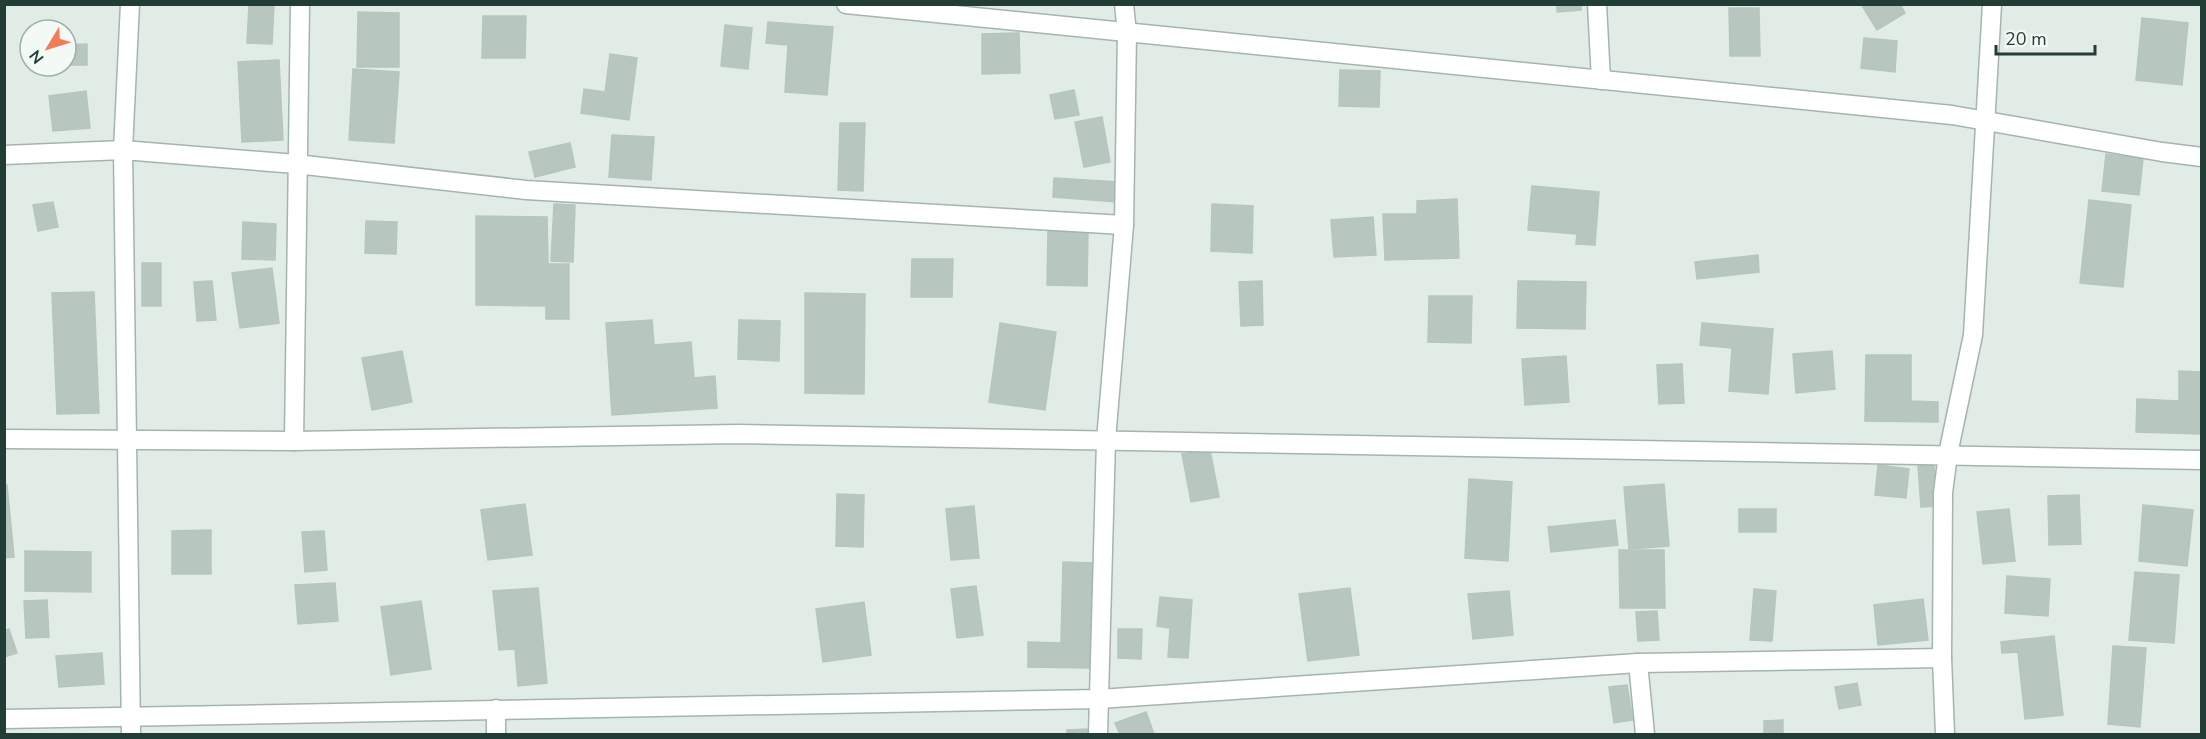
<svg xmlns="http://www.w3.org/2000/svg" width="2206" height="739" viewBox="0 0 2206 739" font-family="'Nunito Sans',sans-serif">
<rect width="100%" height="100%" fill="#e2ece7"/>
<g fill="#b7c7c0" stroke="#b4c6be" stroke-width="1.5">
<polygon points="249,4 274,4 272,44 247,43"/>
<polygon points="1557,4 1581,4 1581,10 1557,12"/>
<polygon points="1861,4 1900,4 1905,13 1877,30"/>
<polygon points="1729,8 1759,8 1760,56 1730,56"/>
<polygon points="358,12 399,13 399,67 357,67"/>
<polygon points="483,16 526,16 525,58 482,58"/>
<polygon points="2142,18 2188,23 2182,85 2136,80"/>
<polygon points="768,22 833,27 827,95 785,92 788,45 766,43"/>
<polygon points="725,25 752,28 748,69 721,66"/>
<polygon points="1019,33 1020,73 982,74 982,34"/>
<polygon points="1864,38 1897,41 1895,72 1861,68"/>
<polygon points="87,44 87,65 66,65 66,45"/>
<polygon points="610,54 637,58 629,120 581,113 584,89 605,92"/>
<polygon points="279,60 283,140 242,142 238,62"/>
<polygon points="353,69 399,72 394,143 349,140"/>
<polygon points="1340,70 1380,71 1379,107 1339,106"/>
<polygon points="1074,90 1079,115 1055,119 1050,95"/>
<polygon points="86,91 90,128 53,131 49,96"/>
<polygon points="1102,117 1110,162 1084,167 1075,122"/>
<polygon points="840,123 865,123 863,191 838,190"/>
<polygon points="612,135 654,137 651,180 609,177"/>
<polygon points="570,143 575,167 535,177 529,152"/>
<polygon points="2106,154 2143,159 2139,195 2102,191"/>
<polygon points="1054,178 1119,182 1117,202 1053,197"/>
<polygon points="1532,186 1599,192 1595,245 1576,244 1577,234 1528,230"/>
<polygon points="1457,199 1459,258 1385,260 1383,214 1417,214 1417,201"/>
<polygon points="2089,200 2131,205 2123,287 2080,283"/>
<polygon points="53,202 58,227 38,231 33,205"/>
<polygon points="554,204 575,205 573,262 551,261"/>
<polygon points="1212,204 1253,206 1252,253 1211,251"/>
<polygon points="476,216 547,217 548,264 569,264 569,319 546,319 546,306 476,305"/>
<polygon points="1373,217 1376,255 1334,257 1331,220"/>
<polygon points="366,221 397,222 396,254 365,253"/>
<polygon points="243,222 276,224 275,260 242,259"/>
<polygon points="1048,231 1088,231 1087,286 1047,285"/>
<polygon points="1758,255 1759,272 1697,279 1695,262"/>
<polygon points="912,259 953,259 952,297 911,297"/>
<rect x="142" y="263" width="19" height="43"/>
<polygon points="272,268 279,323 240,328 232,273"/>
<polygon points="212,281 216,320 197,321 194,282"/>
<polygon points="1262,281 1263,325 1241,326 1239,282"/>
<polygon points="1518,281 1586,282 1585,329 1517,328"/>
<polygon points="94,292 99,413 57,414 52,293"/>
<polygon points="805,293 865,294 864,394 805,393"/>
<polygon points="1429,296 1472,296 1471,343 1428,342"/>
<polygon points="652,320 654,345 691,342 694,378 715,376 717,408 612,415 606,323"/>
<polygon points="739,320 780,321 779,361 738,359"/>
<polygon points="1000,323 1056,332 1045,410 989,402"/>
<polygon points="1702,323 1773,329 1768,394 1729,391 1732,348 1700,345"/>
<polygon points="402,351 412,402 372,410 362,358"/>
<polygon points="1832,351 1835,389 1796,393 1793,354"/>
<polygon points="1866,355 1911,355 1911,401 1938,402 1938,422 1865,421"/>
<polygon points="1566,356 1569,402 1525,405 1522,359"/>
<polygon points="1682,364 1684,403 1659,404 1657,365"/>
<polygon points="2179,371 2202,372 2202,434 2136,432 2137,399 2179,401"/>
<polygon points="1210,450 1219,497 1191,502 1182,454"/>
<polygon points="1878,465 1909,469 1906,498 1875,495"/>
<polygon points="1934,465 1937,506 1921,507 1918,466"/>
<polygon points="1469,479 1512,482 1508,561 1465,558"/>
<polygon points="1664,484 1669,546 1629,549 1624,487"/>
<polygon points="7,485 14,557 4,558 4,486"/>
<polygon points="837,494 864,495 863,547 836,546"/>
<polygon points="2079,495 2081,544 2049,545 2048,496"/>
<polygon points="525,504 532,555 488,560 481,510"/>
<polygon points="2143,505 2193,510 2187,566 2139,561"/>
<polygon points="974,506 979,558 951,560 946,509"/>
<rect x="1739" y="509" width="37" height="23"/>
<polygon points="2009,509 2015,561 1983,564 1977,512"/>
<polygon points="1615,520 1618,545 1551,552 1548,527"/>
<polygon points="211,530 211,574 172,574 172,531"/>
<polygon points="324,531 327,570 305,572 302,532"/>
<polygon points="1619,550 1664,550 1665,608 1620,608"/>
<polygon points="25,551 91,552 91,592 25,591"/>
<polygon points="1063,562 1092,563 1089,668 1028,667 1028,642 1061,643"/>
<polygon points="2135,572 2179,575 2174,643 2129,640"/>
<polygon points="2007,576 2050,579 2048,616 2005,613"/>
<polygon points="335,583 338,621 298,624 295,585"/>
<polygon points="976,586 983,635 957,638 951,589"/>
<polygon points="538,588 547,683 518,686 515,649 499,650 493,591"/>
<polygon points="1350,588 1359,655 1308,661 1299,594"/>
<polygon points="1754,589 1776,591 1772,641 1750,640"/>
<polygon points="1509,591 1513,635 1473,639 1468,594"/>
<polygon points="1160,597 1192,600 1188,658 1168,657 1170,628 1157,626"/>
<polygon points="1923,599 1928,640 1878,645 1874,605"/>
<polygon points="47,600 49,637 26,638 24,601"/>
<polygon points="421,601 431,669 391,675 381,607"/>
<polygon points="864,602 871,655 823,662 816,609"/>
<polygon points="1657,611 1659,640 1638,641 1636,612"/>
<polygon points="9,629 17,653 4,657 4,631"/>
<polygon points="1118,629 1142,629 1141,659 1118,658"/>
<polygon points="2054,636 2063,715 2025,719 2018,652 2002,653 2001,642"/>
<polygon points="2113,646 2146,648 2140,727 2108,724"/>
<polygon points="102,653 104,684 59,687 56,656"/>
<polygon points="1857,683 1861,705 1839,709 1835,687"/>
<polygon points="1627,685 1633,720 1614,723 1609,687"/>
<polygon points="1146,712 1154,734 1120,734 1115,723"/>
<polygon points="1783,720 1783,734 1764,734 1764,721"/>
<polygon points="1088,729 1089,734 1067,734 1067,730"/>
</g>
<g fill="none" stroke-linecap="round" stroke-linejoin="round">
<defs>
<g id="street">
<polyline points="130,4 123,150 131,734"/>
<polyline points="846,4 1952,115 2162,152 2202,157"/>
<polyline points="1597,4 1601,80"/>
<polyline points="4,155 123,150 296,164 526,190 1124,225"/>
<polyline points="4,439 294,441 739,434 2202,460"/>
<polyline points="294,441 300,4"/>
<polyline points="1638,663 1645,734"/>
<polyline points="496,709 496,734"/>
<polyline points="4,719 1099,699 1638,663 1942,658"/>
<polyline points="1098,734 1106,440 1124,225 1127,33 1124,4"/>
<polyline points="1945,734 1942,658 1943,493 1948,454 1973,335 1992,4"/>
</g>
</defs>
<use href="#street" stroke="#a5b4ae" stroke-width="21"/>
<use href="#street" stroke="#fff" stroke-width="18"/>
</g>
<rect width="2206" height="739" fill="none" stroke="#223d35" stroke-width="12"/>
<g transform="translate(48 48) rotate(232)"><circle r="28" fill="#f3f9f5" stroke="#9faea8" stroke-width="1.5"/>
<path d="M0-4.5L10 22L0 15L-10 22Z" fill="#f27c5a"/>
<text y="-9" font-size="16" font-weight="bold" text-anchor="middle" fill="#223d35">N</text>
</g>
<path d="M1996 45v9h99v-9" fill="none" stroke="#223d35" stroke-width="3"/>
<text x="2005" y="45" font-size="18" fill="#223d35" stroke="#f3f9f5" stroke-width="4.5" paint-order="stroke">20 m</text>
</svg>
